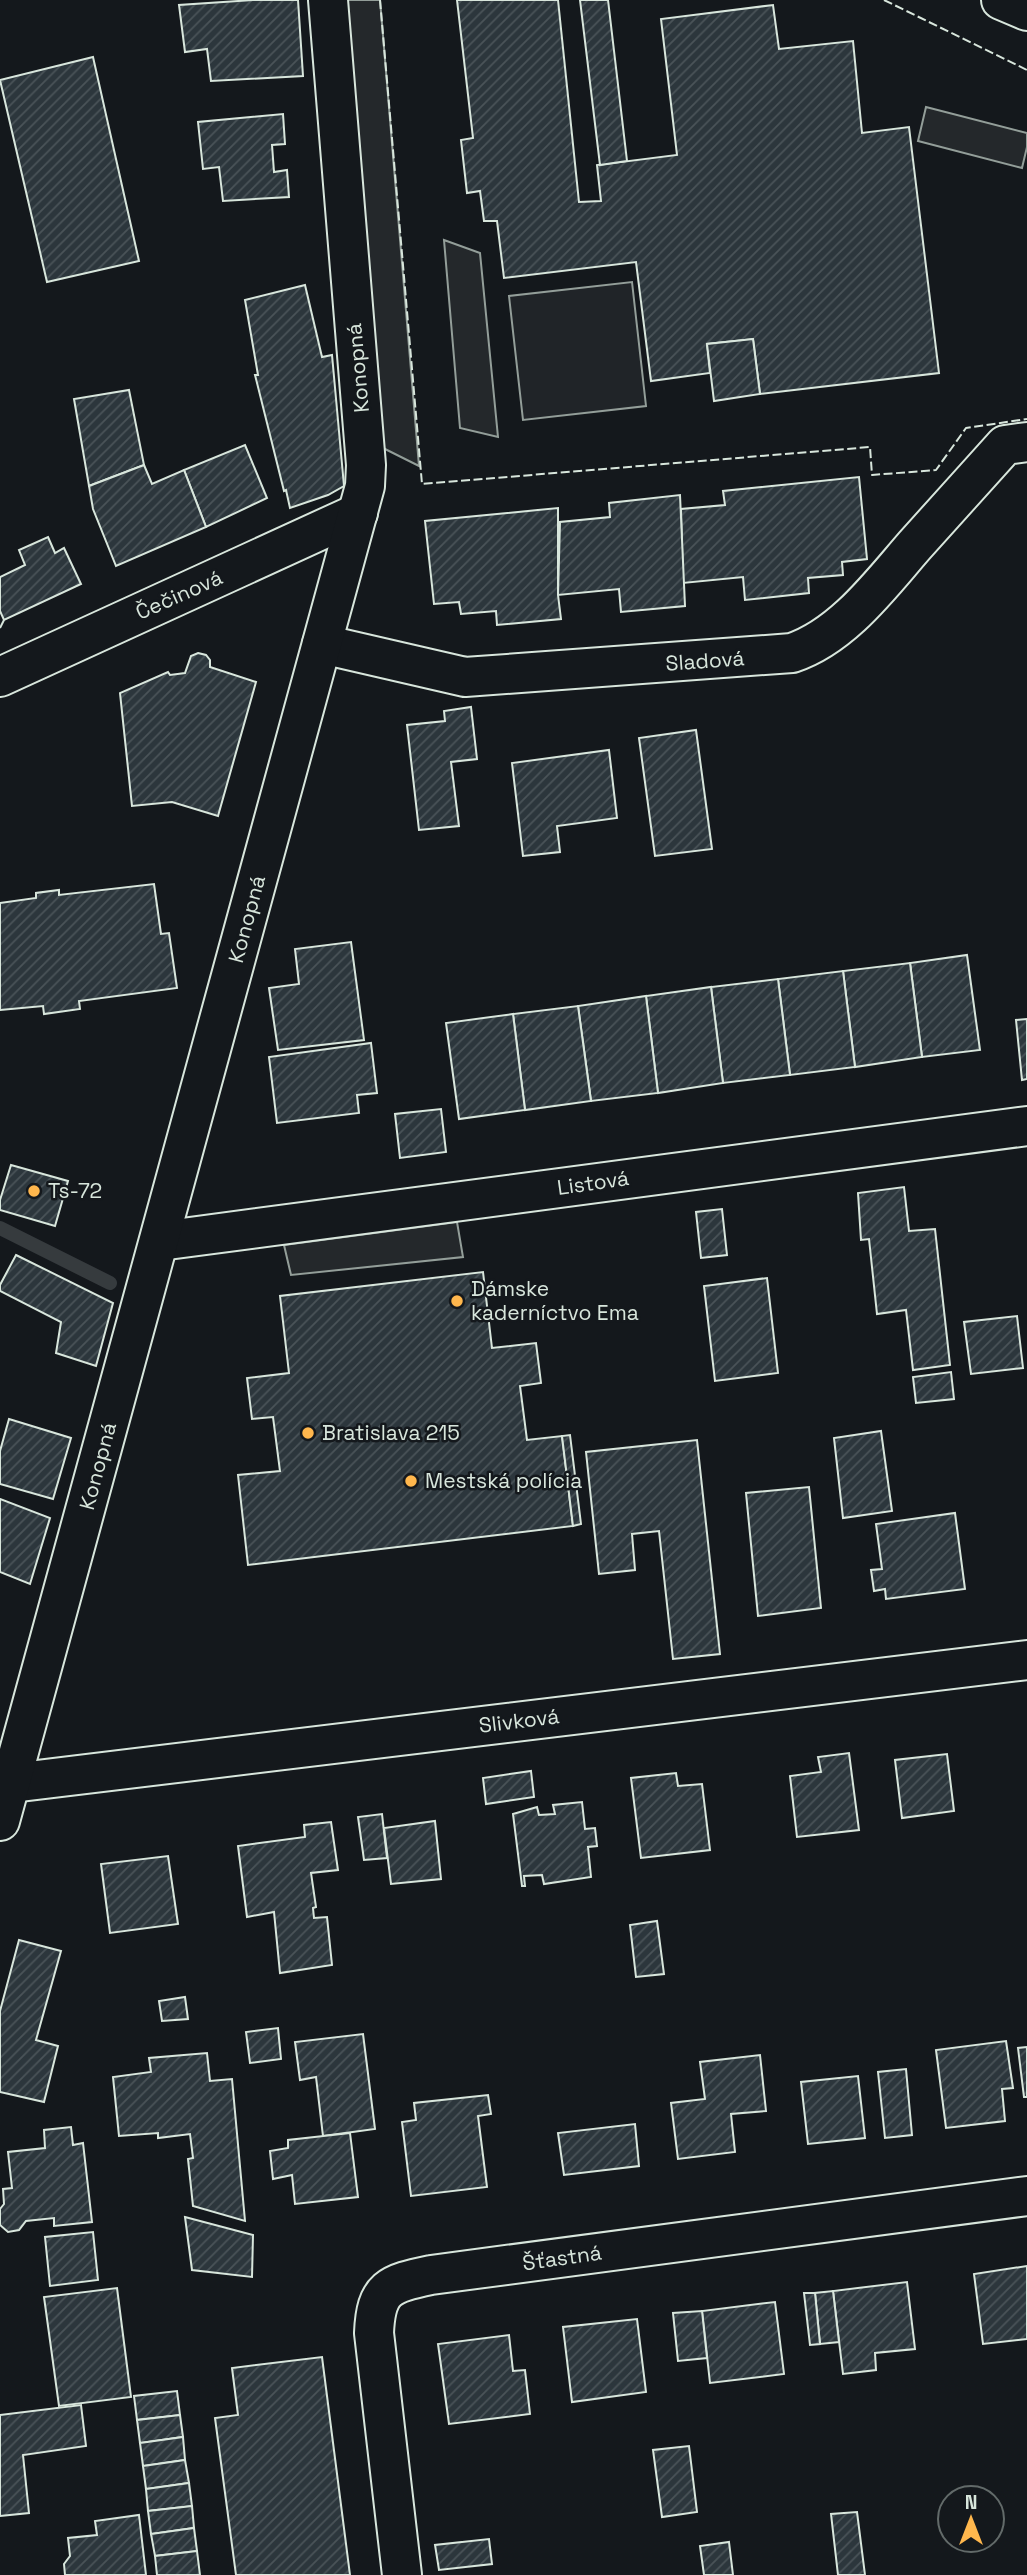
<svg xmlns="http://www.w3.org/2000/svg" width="1027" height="2575" viewBox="0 0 1027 2575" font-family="'Space Grotesk',sans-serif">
<defs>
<pattern id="building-hatch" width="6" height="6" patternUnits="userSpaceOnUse" patternTransform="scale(1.75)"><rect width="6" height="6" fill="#2c363c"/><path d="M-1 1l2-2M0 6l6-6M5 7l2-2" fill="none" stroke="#4a5358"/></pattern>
</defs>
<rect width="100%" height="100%" fill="#14181c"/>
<polygon fill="#202428" stroke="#939e99" stroke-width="2" points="632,282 646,406 523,420 509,296"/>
<g fill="#24282b" stroke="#939e99" stroke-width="2">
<polygon points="344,0 380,0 419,466 383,448"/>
<polygon points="926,107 1027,133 1027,147 1022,168 918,141"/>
<polygon points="444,240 480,253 498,437 460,428"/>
<polygon points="457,1222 463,1257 291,1275 284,1245"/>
</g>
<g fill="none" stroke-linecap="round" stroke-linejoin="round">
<polyline stroke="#363b3e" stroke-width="14" points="0,1228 110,1283"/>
</g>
<g fill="url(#building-hatch)" stroke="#d8e6dc" stroke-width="2">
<polygon points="253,0 298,0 303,76 211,81 207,49 185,52 179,5"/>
<polygon points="457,0 558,0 579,202 601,201 597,165 677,155 661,19 773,5 779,49 853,41 862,133 909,127 939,373 760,394 753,339 707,344 710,373 651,381 636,262 504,278 497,221 484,221 480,191 467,193 461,140 473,138"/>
<polygon points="580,0 608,0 627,161 600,165"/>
<polygon points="93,57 139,261 47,282 0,80"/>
<polygon points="283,114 285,144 272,145 274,172 287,170 289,197 223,201 219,167 203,169 198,122"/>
<polygon points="305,285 322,357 332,355 344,486 328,495 290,508 286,490 284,491 255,375 258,375 245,300"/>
<polygon points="753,339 760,394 714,401 707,344"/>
<polygon points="129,390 144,465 89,486 74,399"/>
<polygon points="245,445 267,498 206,527 184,470"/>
<polygon points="144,465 152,484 184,470 206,527 116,566 93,509 89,486"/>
<polygon points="859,477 867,559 842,562 843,575 808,578 809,593 745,600 743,577 683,583 681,509 725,505 723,491"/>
<polygon points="680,495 685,606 621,612 619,589 558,595 560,522 610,517 609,503"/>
<polygon points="558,508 558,595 561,619 497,625 496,611 461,614 459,602 434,604 425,521"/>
<polygon points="48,537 55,553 64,548 81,584 4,620 0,611 0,577 25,565 19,550"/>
<polygon points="198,653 206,655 210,660 210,667 256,682 218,816 172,802 132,806 120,693 168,672 170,675 185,673 191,656"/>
<polygon points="471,707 477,759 451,762 459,826 419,830 407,725 445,721 444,711"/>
<polygon points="696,730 712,849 655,856 639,738"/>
<polygon points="609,750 617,818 557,826 560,852 523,856 512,763"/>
<polygon points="154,884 161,934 169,933 177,988 79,1001 80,1009 44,1014 43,1006 0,1010 0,903 36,898 36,893 59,890 59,895"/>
<polygon points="351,942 364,1040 278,1050 269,988 299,984 295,949"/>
<polygon points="967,955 980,1050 922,1057 910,963"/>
<polygon points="910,963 922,1057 855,1067 843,971"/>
<polygon points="843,971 855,1067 790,1075 778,979"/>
<polygon points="778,979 790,1075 723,1083 711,987"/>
<polygon points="711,987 723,1083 658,1093 646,996"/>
<polygon points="646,996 658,1093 591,1101 578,1006"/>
<polygon points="578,1006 591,1101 525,1110 513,1014"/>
<polygon points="513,1014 525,1110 459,1119 446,1023"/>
<polygon points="1027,1019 1027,1079 1022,1080 1016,1020"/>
<polygon points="371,1043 377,1093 357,1095 359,1113 277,1123 269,1057"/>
<polygon points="441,1109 446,1152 400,1158 395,1114"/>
<polygon points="11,1165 68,1181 55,1226 0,1210 0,1200"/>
<polygon points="904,1187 909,1231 935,1229 950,1365 913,1370 906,1310 877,1314 869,1239 861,1240 858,1193"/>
<polygon points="722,1209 727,1255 701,1258 696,1212"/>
<polygon points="16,1255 113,1303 96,1366 56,1353 61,1322 0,1291 0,1285"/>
<polygon points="483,1272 492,1348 536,1343 541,1383 520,1386 527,1440 562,1436 573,1526 248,1565 238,1475 280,1471 273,1417 252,1419 247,1378 289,1373 280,1296"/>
<polygon points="767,1278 778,1373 715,1381 704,1286"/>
<polygon points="1017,1316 1023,1368 971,1374 964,1322"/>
<polygon points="951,1372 954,1399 916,1403 913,1377"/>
<polygon points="9,1419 71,1438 53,1499 0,1484 0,1451"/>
<polygon points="881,1431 892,1511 843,1518 834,1438"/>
<polygon points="570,1435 581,1524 573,1526 562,1436"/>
<polygon points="697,1440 720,1654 673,1659 659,1531 632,1534 635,1570 599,1574 586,1452"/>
<polygon points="809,1487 821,1608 758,1616 746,1493"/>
<polygon points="0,1499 50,1518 30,1584 0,1572"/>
<polygon points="955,1513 965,1589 886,1599 885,1589 874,1591 871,1570 882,1569 876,1524"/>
<polygon points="849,1753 859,1830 797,1837 790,1776 821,1772 818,1757"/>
<polygon points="947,1754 954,1811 902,1818 895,1760"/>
<polygon points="531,1771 534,1797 486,1804 483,1778"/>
<polygon points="676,1773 678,1786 702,1784 710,1850 641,1858 631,1778"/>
<polygon points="582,1802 585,1829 595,1828 597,1846 588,1847 591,1877 544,1884 542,1875 524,1876 525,1886 522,1886 513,1814 537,1807 539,1815 555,1814 553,1805"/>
<polygon points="382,1814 387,1858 364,1860 358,1817"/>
<polygon points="435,1821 441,1879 391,1884 384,1828"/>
<polygon points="331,1822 338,1870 311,1873 316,1907 313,1908 314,1918 327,1917 332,1965 280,1973 274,1912 247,1917 238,1846 305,1837 304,1825"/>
<polygon points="168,1856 178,1924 110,1933 101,1864"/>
<polygon points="657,1921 664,1974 636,1977 630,1925"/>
<polygon points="19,1940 61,1951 36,2040 58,2046 44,2102 0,2092 0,2011"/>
<polygon points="185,1997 188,2019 162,2021 159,2001"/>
<polygon points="278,2028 281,2059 250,2063 246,2032"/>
<polygon points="363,2034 375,2129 323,2136 316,2077 300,2080 295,2042"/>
<polygon points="1006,2041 1013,2088 1002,2089 1005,2121 946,2128 936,2050"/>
<polygon points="1027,2047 1027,2097 1024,2097 1018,2048"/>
<polygon points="207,2053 210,2081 232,2079 245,2221 193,2206 188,2159 193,2158 190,2134 158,2138 158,2133 119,2136 113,2077 151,2072 149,2058"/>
<polygon points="760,2055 766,2111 731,2114 735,2152 678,2159 671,2103 705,2099 700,2062"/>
<polygon points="906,2069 912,2135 885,2138 878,2072"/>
<polygon points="858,2076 865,2138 808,2144 801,2082"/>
<polygon points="488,2095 491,2114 478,2116 487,2187 411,2196 402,2122 416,2120 414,2103"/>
<polygon points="635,2124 639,2166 564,2175 558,2133"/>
<polygon points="71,2127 73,2145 83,2143 92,2222 54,2226 54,2218 26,2221 19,2230 8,2232 0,2225 0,2209 4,2204 3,2189 12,2188 8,2152 45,2148 44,2130"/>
<polygon points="350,2133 358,2197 295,2204 292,2175 273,2179 270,2151 288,2148 288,2140"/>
<polygon points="185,2217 253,2235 252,2277 192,2270"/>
<polygon points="93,2232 98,2280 50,2286 45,2237"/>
<polygon points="1027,2266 1027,2339 983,2344 974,2274"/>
<polygon points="907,2282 915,2349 875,2353 876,2370 843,2374 833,2291"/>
<polygon points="117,2288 131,2397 59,2406 44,2297"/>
<polygon points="833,2291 839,2342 820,2344 815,2293"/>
<polygon points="804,2293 815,2293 820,2344 810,2345"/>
<polygon points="775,2302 784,2374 710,2383 702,2311"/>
<polygon points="702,2311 707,2358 678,2361 673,2313"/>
<polygon points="637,2319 646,2392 572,2402 563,2327"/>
<polygon points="509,2335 513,2371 525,2370 530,2414 449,2424 438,2344"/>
<polygon points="322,2357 350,2575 236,2575 215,2418 238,2415 232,2368"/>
<polygon points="177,2391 180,2415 137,2420 134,2396"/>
<polygon points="81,2405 86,2446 23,2455 29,2513 0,2516 0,2415"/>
<polygon points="180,2415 183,2437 140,2443 137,2420"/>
<polygon points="183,2437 185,2460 143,2466 140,2443"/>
<polygon points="689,2446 697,2512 662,2517 653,2450"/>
<polygon points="185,2460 189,2483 146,2489 143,2466"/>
<polygon points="189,2483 192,2506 148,2511 146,2489"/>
<polygon points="192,2506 194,2528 151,2534 148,2511"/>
<polygon points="857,2512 865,2575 838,2575 831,2514"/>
<polygon points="139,2515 146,2575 65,2575 64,2564 70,2556 68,2538 97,2535 95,2521"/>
<polygon points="194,2528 197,2551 155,2556 151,2534"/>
<polygon points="489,2539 492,2564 439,2570 435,2545"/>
<polygon points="729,2542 733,2575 704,2575 700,2546"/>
<polygon points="197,2551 200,2575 157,2575 155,2556"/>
</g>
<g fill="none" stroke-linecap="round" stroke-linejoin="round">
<defs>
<g id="street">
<polyline points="1001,0 1027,11"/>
<path d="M322 644 465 677 792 653C843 636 881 584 915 545 945 512 975 478 1005 445L1027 442"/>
<polyline points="0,677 358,513"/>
<polyline points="160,1241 1027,1126"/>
<polyline points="12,1783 1027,1660"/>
<polyline points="0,1821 365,486 366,465 328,0"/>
<path d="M402 2575 374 2333C376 2287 389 2284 431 2275L1027 2196"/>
</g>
</defs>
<use href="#street" stroke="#d8e6dc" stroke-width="42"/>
<use href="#street" stroke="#14181c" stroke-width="38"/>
<g stroke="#d8e6dc" stroke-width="2" stroke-dasharray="9 3.5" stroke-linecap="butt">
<polyline points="380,0 422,484 870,447 872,475 936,470 966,428 1027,419"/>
<polyline points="884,0 1027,70"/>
<polyline points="0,628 4,620"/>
</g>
</g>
<g fill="#ffb74d" stroke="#14181c" stroke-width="2.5">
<circle cx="34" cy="1191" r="7"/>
<circle cx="457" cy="1301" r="7"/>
<circle cx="308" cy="1433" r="7"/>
<circle cx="411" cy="1481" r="7"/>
</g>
<g text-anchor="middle" stroke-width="5" stroke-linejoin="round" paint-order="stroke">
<g font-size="21" fill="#d8e6dc" stroke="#14181c">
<text transform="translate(358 368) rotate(-95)" y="7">Konopná</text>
<text transform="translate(179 595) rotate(-24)" y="7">Čečinová</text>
<text transform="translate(705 661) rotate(-4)" y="7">Sladová</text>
<text transform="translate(247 919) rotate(-75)" y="7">Konopná</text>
<text transform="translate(593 1183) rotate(-8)" y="7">Listová</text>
<text transform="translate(98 1466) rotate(-75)" y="7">Konopná</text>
<text transform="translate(519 1721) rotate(-7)" y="7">Slivková</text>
<text transform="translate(562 2258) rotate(-8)" y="7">Šťastná</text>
</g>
<g font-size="21" fill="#d8e6dc" stroke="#14181c" text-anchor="start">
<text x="48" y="1198">Ts-72</text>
<text x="471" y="1296">Dámske<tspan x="471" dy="24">kaderníctvo Ema</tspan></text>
<text x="322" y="1440">Bratislava 215</text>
<text x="425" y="1488">Mestská polícia</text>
</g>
</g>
<g transform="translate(971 2519)"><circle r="33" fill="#14181c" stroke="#626a69" stroke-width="2"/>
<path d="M0-5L12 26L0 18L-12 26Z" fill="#ffb74d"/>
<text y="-10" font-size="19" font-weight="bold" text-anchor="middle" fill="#d8e6dc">N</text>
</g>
</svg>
